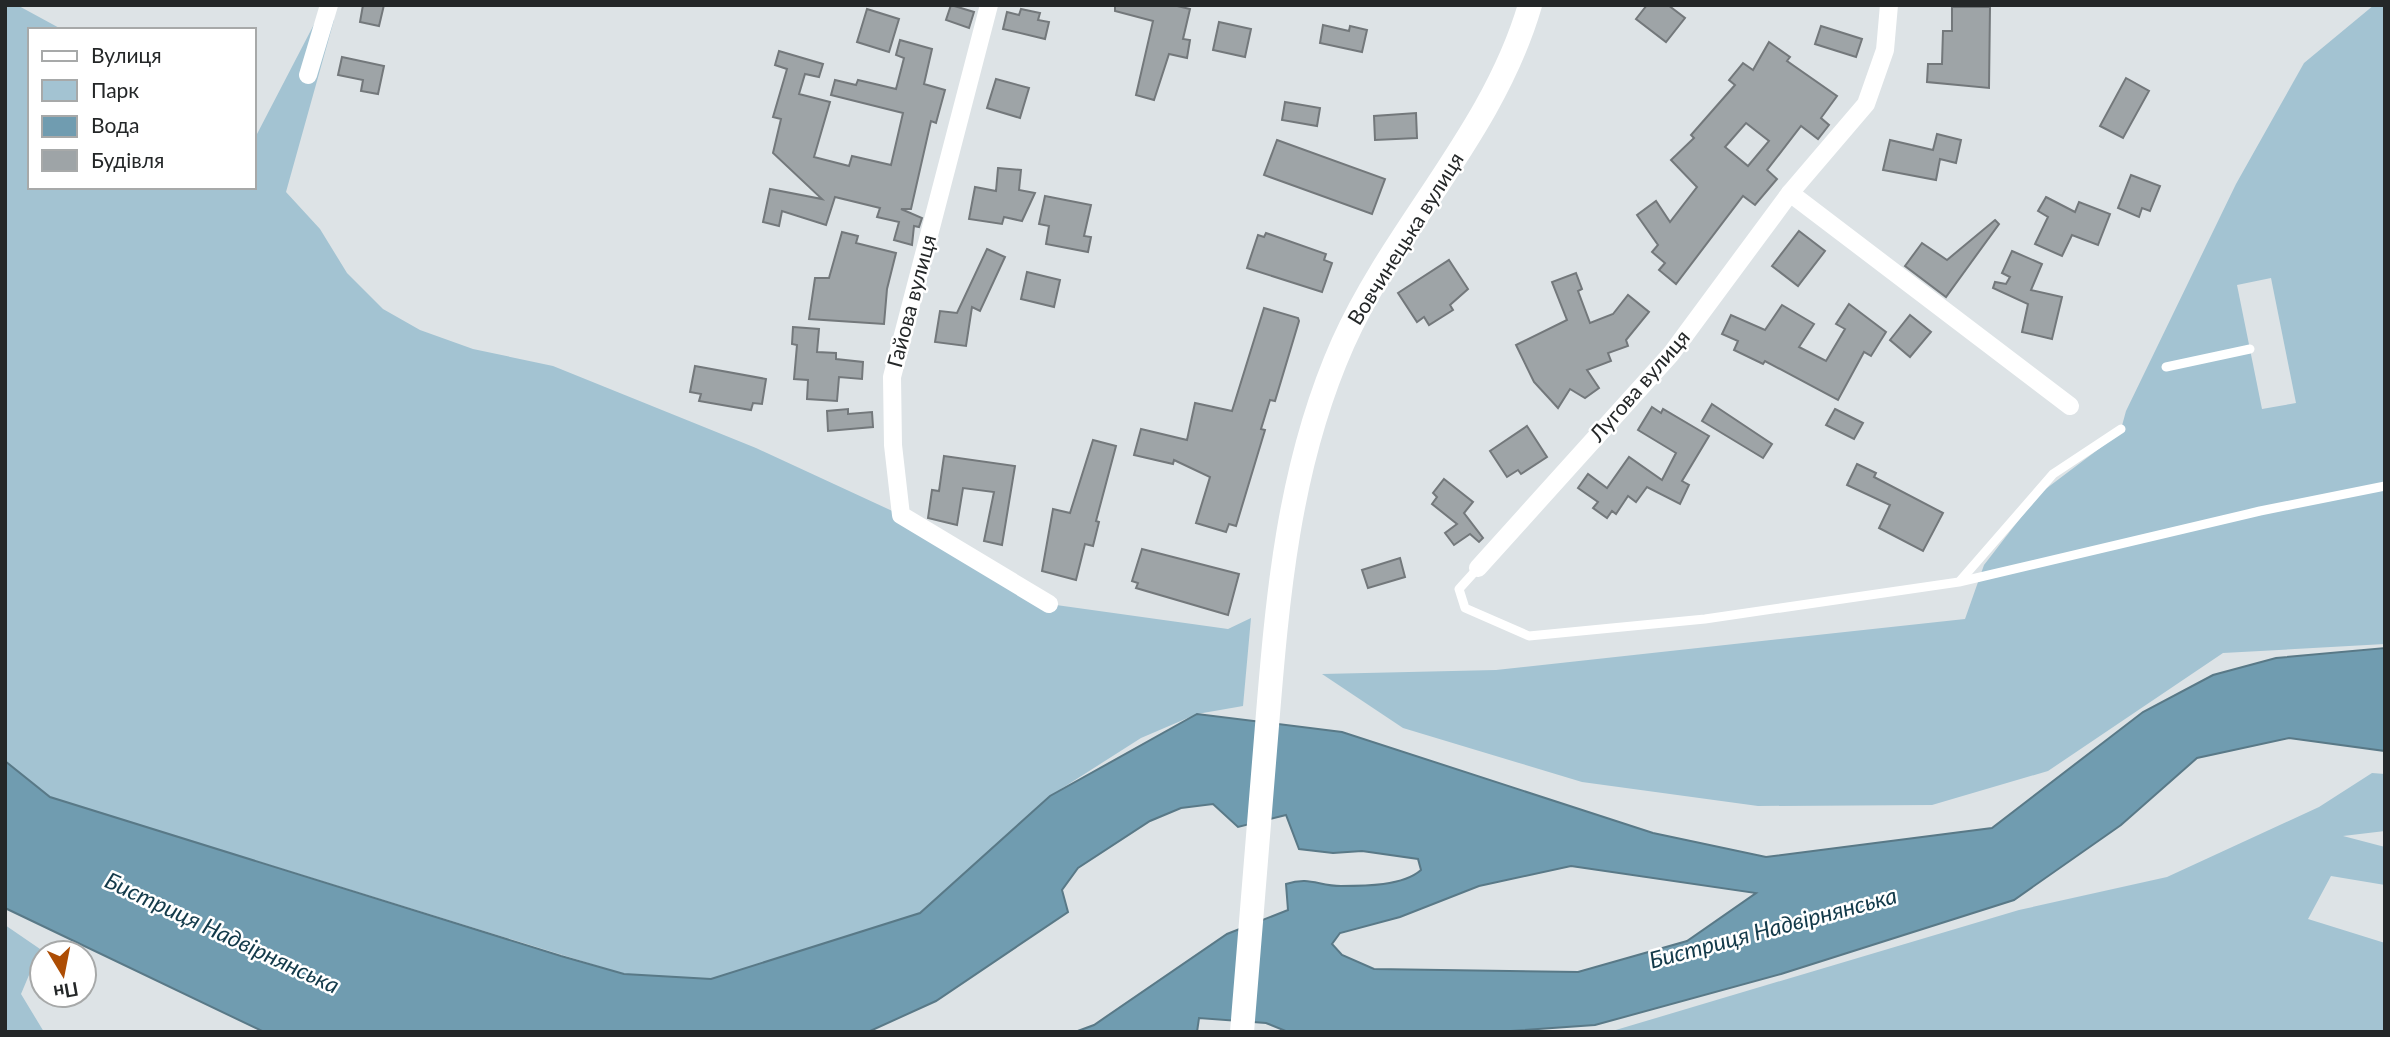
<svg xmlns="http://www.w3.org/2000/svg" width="2390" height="1037" viewBox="0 0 2390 1037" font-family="Lato,sans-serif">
<rect width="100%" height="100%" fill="#dde3e6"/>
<g fill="#a3c3d2" fill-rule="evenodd">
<polygon points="5,5 17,5 63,30 30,30 30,187 254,187 254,133 257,134 323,7 334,20 286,192 320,229 347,273 383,309 420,330 473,349 553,366 756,448 901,515 1049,604 1228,629 1251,618 1243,706 1197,714 1141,738 1050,796 920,913 712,979 624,974 49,797 5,761"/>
<path d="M2374 5H2385V644L2223 653 2048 771 1932 805 1758 806 1582 782 1403 728 1322 674 1496 670 1965 619 1984 565 2039 494 2120 433 2126 411 2236 184 2304 63ZM2271 278 2296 403 2262 409 2237 285Z"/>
<polygon points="2372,773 2385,774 2385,831 2343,836 2385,847 2385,885 2331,876 2308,919 2385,943 2385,1032 1609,1032 2019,910 2167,877 2319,807"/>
<polygon points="5,925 40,949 21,994 44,1032 5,1032"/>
</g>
<path fill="#709cb0" stroke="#597987" stroke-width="2" fill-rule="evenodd" d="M2385 648V751L2289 738 2197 758 2121 825 2014 900 1781 974 1595 1025 1496 1032H1288L1266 1023 1199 1018 1197 1032H1075L1094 1025 1227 934 1288 910 1286 884C1310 876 1318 886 1341 886 1365 886 1403 886 1421 870L1418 859 1362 851 1333 853 1299 849 1286 815 1238 827 1213 804 1181 808 1150 821 1078 868 1062 890 1068 912 936 1001 868 1032H264L5 908V761L50 797 561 956 624 974 711 979 920 913 1050 796 1197 714 1342 732 1653 833 1766 857 1992 828 2143 712 2213 675 2276 658ZM1571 866 1756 893 1687 941 1578 972 1374 969 1342 955 1332 944 1340 933 1400 917 1479 886Z"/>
<g fill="#9ea4a7" stroke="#73787b" stroke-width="2" fill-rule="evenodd">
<polygon points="363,5 384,5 379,26 360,22"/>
<polygon points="951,5 974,12 969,28 946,20"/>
<polygon points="1115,5 1173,5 1190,9 1183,39 1190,40 1187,58 1169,54 1154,100 1136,95 1153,21 1115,11"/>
<polygon points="1647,5 1668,5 1685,18 1666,42 1636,19"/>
<polygon points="1952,7 1990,7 1989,88 1927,82 1928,64 1942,64 1943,31 1952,31"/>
<polygon points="867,9 899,19 889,52 857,42"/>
<polygon points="1021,9 1040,13 1038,20 1049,22 1045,39 1003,29 1007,12 1019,15"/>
<polygon points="1219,22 1251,29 1245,57 1213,50"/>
<polygon points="1323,25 1349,31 1350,26 1367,30 1362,52 1320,43"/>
<polygon points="1821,26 1862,39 1856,57 1815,44"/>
<polygon points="900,40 932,49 924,84 945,90 936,123 931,121 911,209 901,209 922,218 919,227 914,226 912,245 894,240 899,222 877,217 880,208 835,197 826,225 782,211 779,226 763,222 770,189 822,199 773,153 781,119 773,117 787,69 775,65 779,51 823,64 819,77 805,74 799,94 830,102 814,157 849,166 852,156 891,165 903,113 831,95 835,80 856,85 858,80 896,89 904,58 896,55"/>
<path d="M1769 42 1790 57 1787 61 1837 96 1821 118 1829 125 1818 139 1801 126 1767 170 1777 179 1755 205 1743 196 1676 284 1659 270 1665 263 1652 252 1658 245 1637 215 1656 201 1670 222 1697 187 1671 160 1694 138 1691 135 1735 85 1729 80 1743 63 1753 70ZM1746 123 1769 141 1748 166 1725 147Z"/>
<polygon points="342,57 384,66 378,94 361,91 363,80 338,75"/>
<polygon points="2126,78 2149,91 2123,138 2100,126"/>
<polygon points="996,79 1029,88 1020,118 987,108"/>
<polygon points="1285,102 1320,108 1317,126 1282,120"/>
<polygon points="1416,113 1417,138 1375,140 1374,116"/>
<polygon points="1937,134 1961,140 1956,163 1940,159 1936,180 1883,170 1890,140 1933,150"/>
<polygon points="1277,140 1385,179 1372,214 1264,175"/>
<polygon points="998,168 1021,170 1019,190 1035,193 1022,221 1004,217 1002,224 969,219 975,187 996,191"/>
<polygon points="2131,175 2160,186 2150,211 2142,208 2139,217 2118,208"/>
<polygon points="1045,196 1091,205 1084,236 1091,237 1088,252 1046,244 1049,226 1039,224"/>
<polygon points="2046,197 2075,212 2079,202 2110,214 2098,245 2072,235 2062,256 2035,244 2048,217 2038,211"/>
<polygon points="1995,220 1999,224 1946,297 1905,266 1922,243 1947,260"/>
<polygon points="1799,231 1825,251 1798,286 1772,266"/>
<polygon points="842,232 858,236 856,243 896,253 887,289 884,324 809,319 815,278 829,278"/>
<polygon points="1266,233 1326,254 1324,260 1332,263 1322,292 1247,268 1258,235 1264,237"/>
<polygon points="987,249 1005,257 980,311 972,307 966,346 935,342 940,311 957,313"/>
<polygon points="2012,251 2042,264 2031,290 2062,297 2052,339 2022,332 2028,304 1993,288 1995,282 2006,284 2010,277 2002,273"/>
<polygon points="1449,260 1468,289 1450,305 1453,310 1429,325 1424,317 1417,322 1398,293"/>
<polygon points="1027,272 1060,280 1054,307 1021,299"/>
<polygon points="1576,273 1582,289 1578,291 1590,323 1613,314 1628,295 1649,312 1626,340 1628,346 1608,353 1611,361 1587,370 1599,388 1585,398 1570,389 1558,408 1534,382 1516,345 1567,320 1552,282"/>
<polygon points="1849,304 1886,332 1871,356 1864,352 1838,400 1765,361 1763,364 1734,350 1738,341 1722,334 1731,315 1765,330 1782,305 1814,324 1799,347 1826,361 1845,329 1836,324"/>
<polygon points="1264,308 1298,318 1299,321 1275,401 1270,400 1261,429 1265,430 1236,526 1229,524 1226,532 1196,523 1210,477 1174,460 1173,464 1134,455 1141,429 1187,440 1195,403 1232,411"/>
<polygon points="1910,315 1931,332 1910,357 1890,340"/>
<polygon points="793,327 819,329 817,352 836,353 836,359 863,362 862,379 839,377 837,401 807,399 808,380 794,379 797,345 792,344"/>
<polygon points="695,366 766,379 762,404 753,403 751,410 699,401 701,394 690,392"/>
<polygon points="1712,404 1772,444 1763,458 1702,421"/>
<polygon points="1652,407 1661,413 1663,409 1709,436 1682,481 1689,485 1680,504 1647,487 1636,502 1628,496 1616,514 1612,511 1607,518 1593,508 1598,502 1578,488 1588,474 1607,488 1629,457 1662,480 1676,453 1638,430"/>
<polygon points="848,409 848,414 872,412 873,427 828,431 827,411"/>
<polygon points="1835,409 1863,423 1854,439 1826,425"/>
<polygon points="1527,426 1547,457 1521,474 1518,470 1507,477 1490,451"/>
<polygon points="1093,440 1116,446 1096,521 1099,522 1093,546 1085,544 1076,580 1042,571 1053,509 1070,513"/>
<polygon points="944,456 1015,466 1002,545 984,541 994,492 963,488 957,525 928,518 932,490 939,491"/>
<polygon points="1857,464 1876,473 1874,477 1943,513 1923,551 1879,528 1890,505 1847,485"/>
<polygon points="1444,479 1473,502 1464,513 1483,538 1479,542 1470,534 1454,545 1445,533 1457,524 1432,504 1437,497 1433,493"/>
<polygon points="1142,549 1239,574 1228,615 1136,588 1138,583 1132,581"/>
<polygon points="1400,558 1405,577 1368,588 1362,570"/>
</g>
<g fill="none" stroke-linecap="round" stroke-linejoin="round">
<g stroke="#fff" stroke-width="9">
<polyline points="2166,367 2250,349"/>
<polyline points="1478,568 1459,589 1465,608 1529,636 1705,619 1959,582 2260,511 2385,486"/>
<polyline points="1960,581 2053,474 2121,429"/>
</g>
<g stroke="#fff" stroke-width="18">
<polyline points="989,5 892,377 893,445 901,515 1049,604"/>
<polyline points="308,75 329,5"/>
<polyline points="1790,193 2070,406"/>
<polyline points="1478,568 1671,354 1790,193 1866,104 1885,50 1889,5"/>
</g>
<path stroke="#fff" stroke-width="24" d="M1242 1032C1250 934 1258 836 1266 738 1277 603 1287 469 1343 343 1396 225 1493 132 1530 5"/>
</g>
<g text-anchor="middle" stroke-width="5" stroke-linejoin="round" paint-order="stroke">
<g font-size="21" fill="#242728" stroke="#fff">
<text transform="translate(1406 239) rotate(-58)" y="7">Вовчинецька вулиця</text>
<text transform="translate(912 301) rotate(-75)" y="7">Гайова вулиця</text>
<text transform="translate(1640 386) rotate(-49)" y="7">Лугова вулиця</text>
</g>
<g font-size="23" font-style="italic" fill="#133a4a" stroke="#fff">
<text transform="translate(1773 928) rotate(-15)" y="8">Бистриця Надвірнянська</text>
<text transform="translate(222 933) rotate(25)" y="8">Бистриця Надвірнянська</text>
</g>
</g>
<rect width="2390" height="1037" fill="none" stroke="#242728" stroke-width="14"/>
<rect x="28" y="28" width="228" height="161" fill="#ffffff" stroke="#a7a9a9" stroke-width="2"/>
<rect x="42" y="51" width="35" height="10" fill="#ffffff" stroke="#a7a9a9" stroke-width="2"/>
<text x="91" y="63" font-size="21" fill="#242728">Вулиця</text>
<rect x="42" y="80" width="35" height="21" fill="#a3c3d2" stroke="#a7a9a9" stroke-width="2"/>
<text x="91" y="98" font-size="21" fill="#242728">Парк</text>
<rect x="42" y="116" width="35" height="21" fill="#709cb0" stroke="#a7a9a9" stroke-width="2"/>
<text x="91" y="133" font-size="21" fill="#242728">Вода</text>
<rect x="42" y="150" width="35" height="21" fill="#9ea4a7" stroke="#a7a9a9" stroke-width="2"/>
<text x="91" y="168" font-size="21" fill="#242728">Будівля</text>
<g transform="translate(63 974) rotate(170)"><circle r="33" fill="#ffffff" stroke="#a7a9a9" stroke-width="2"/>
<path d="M0-5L12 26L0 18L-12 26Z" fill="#ad4d04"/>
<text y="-10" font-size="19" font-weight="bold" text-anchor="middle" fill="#242728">Пн</text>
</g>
</svg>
